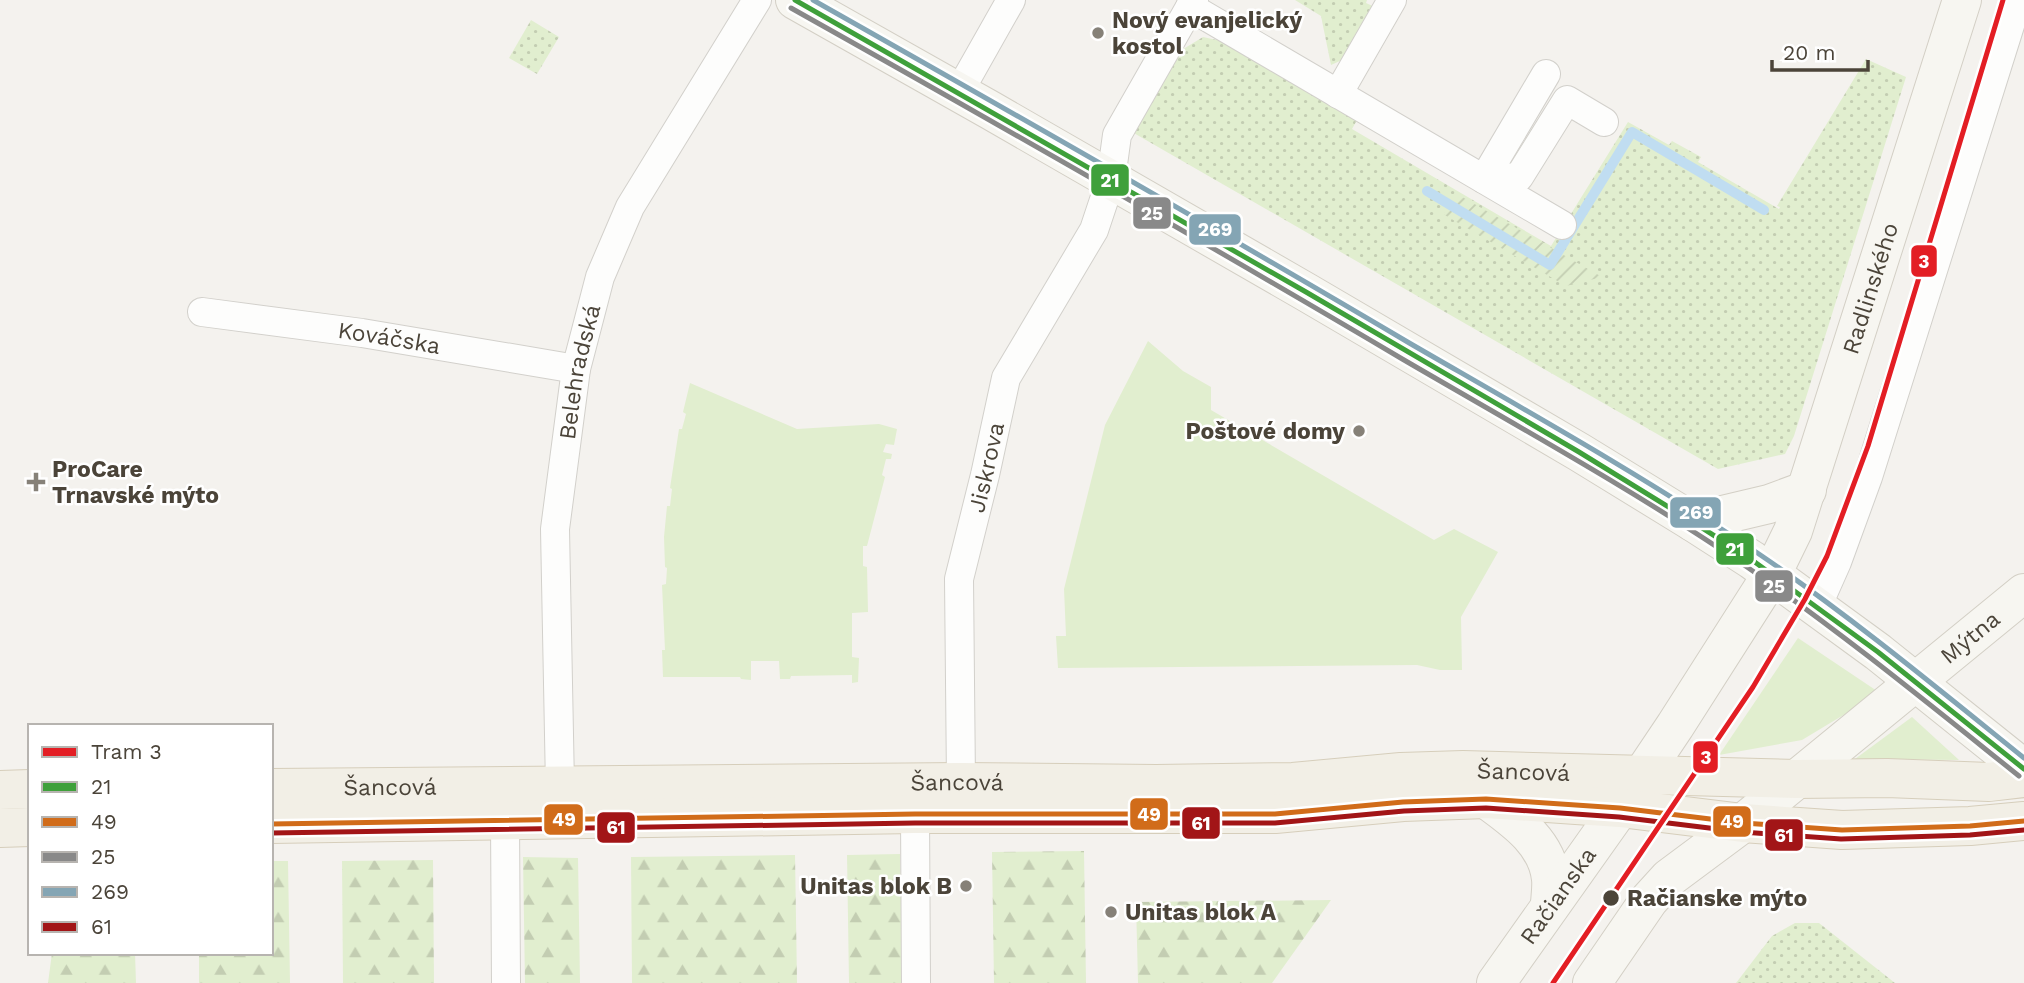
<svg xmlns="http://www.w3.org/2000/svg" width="2024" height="983" viewBox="0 0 2024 983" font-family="'Work Sans',sans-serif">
<defs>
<pattern id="forest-firs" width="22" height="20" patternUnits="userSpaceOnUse" patternTransform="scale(1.75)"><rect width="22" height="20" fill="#e1eecf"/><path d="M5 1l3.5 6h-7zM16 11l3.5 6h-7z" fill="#c3cdb2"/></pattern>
<pattern id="park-dots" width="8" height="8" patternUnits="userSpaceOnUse" patternTransform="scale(1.75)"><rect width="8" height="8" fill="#e1eecf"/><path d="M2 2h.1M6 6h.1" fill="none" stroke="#c3cdb2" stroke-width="1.8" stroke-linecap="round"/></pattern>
<pattern id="garden-furrows" width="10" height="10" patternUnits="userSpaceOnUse" patternTransform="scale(1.75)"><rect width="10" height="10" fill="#e1eecf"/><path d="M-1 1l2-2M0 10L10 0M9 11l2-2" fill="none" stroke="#c3cdb2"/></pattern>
</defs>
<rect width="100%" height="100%" fill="#f4f2ee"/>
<g fill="#e1eecf">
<polygon points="1148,341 1183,371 1211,387 1211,410 1434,540 1454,529 1498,552 1461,617 1462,670 1440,670 1417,665 1058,668 1056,636 1066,636 1064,589 1105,425"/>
<polygon points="690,383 797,429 879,424 897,429 894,445 886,444 883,452 892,454 891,459 886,459 882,475 885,477 867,546 863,546 863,566 867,567 868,612 852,613 852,657 859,658 858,682 852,683 852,675 791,676 790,679 780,679 779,661 751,661 751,680 741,679 740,677 663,677 662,650 665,650 662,585 666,584 667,568 665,567 664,537 667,506 670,506 672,489 670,488 679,429 682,429 686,414 683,412"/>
<polygon points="1798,638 1880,693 1802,740 1719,755"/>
<polygon points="1912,717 1959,760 1855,759"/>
</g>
<g fill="url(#forest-firs)">
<polygon points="1084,851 1086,983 994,983 992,852"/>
<polygon points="900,854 903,983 849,983 847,855"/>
<polygon points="795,855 797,983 632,983 631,857"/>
<polygon points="523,857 578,858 580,983 525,983"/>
<polygon points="433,860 434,983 343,983 342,861"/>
<polygon points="271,861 288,861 290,983 199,983 199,953 271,953"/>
<polygon points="1331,900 1272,983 1138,983 1136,902"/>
<polygon points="52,953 135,953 136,983 48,983"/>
</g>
<g fill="url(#park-dots)">
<polygon points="1295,0 1367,0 1366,3 1377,8 1342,60 1331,65 1321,16"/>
<polygon points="531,20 559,37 537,74 509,58"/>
<polygon points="1203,37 1226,42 1357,120 1352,129 1551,246 1628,122 1669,145 1672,141 1701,157 1698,162 1779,209 1780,207 1777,206 1866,59 1906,77 1794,436 1785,454 1718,469 1132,132 1180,51"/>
<polygon points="1795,923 1819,923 1895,983 1736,983 1772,936"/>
</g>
<polygon fill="url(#garden-furrows)" points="1457,194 1602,277 1566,286 1443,214"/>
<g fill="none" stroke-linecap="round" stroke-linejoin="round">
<polyline stroke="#c0ddf1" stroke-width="10" points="1427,191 1550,265 1632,132 1764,210"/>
<defs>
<g id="street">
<polyline points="1190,7 1562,225"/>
<polyline points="959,92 1011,0"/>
<polyline points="1338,94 1392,0"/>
<polyline points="1484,179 1519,177 1567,100 1604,122"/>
<polyline points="1484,179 1546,74"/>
<path id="s1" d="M202 312 362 333 576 369"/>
<polyline points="1817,607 1837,562 1868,477 2018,0"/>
<path id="s2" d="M961 782 959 579 985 475 1006 378 1094 230 1111 179 1117 135 1194 0"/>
<path id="s3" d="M560 786 555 529 576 369 600 277 630 207 757 0"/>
<polyline points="915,814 916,983"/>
<polyline points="505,820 506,983"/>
</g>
<g id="secondary">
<polyline points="795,0 990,110 1306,292 1579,452 1693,522 1752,560 1878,652 2024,769"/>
<polyline points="1693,522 1769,504 1807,490"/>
<path d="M1486 799C1513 819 1547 841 1551 879 1552 887 1550 898 1550 906"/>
<path id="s4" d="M1496 983 1620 808 1675 726 1772 574 1793 531 1962 0"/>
<path id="s5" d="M1592 983 1649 900 1669 878 1743 823 2024 593"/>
</g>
<g id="primary">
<path id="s6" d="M271 788 961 782 1156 784 1293 782 1401 772 1463 770 1796 779 1887 778 1989 782 2024 778"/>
<polyline points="0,790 30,789"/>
<polyline points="271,824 915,814 1275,814 1403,802 1486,799 1620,808 1743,823 1842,830 1970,826 2024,821"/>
<polyline points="0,828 30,827"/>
</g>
</defs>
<use href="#street" stroke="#d2d0cb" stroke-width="30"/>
<use href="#secondary" stroke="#d3cfc5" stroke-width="40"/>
<use href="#primary" stroke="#d6cebb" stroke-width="40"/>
<use href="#street" stroke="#fdfdfc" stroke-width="28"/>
<use href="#secondary" stroke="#f7f6f1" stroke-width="38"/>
<use href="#primary" stroke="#f2efe6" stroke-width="38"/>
<defs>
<polyline id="bus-1" points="795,0 1306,292 1579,452 1693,522 1752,560 1878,652 2024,769"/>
<polyline id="bus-2" points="271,824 915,814 1275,814 1403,802 1486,799 1620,808 1743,823 1842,830 1970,826 2024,821"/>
<path id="bus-3" d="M791 8C996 123 1201 240 1404 360 1519 427 1637 492 1747 567 1841 632 1929 704 2019 776"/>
<path id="bus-4" d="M813 0C1013 113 1213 227 1411 344 1527 411 1645 477 1756 552 1849 615 1936 687 2024 758"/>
<polyline id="bus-5" points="271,833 915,823 1275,823 1404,811 1486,808 1619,817 1742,832 1841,839 1970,835 2024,830"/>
</defs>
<use href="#bus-1" stroke="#fff" stroke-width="10"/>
<use href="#bus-2" stroke="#fff" stroke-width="10"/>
<use href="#bus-3" stroke="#fff" stroke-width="10"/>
<use href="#bus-4" stroke="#fff" stroke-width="10"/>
<use href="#bus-5" stroke="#fff" stroke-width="10"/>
<use href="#bus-1" stroke="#3fa03b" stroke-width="5"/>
<use href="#bus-2" stroke="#d16c1a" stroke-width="5"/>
<use href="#bus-3" stroke="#898989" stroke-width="5"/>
<use href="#bus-4" stroke="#84a5b4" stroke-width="5"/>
<use href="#bus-5" stroke="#a21517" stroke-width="5"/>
<defs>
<polyline id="tram-1" points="1553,983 1753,687 1805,599 1827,556 1868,446 2003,0"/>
</defs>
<use href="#tram-1" stroke="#fff" stroke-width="10"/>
<use href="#tram-1" stroke="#e31e24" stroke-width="5"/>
</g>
<g fill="#868178" stroke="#fff" stroke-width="2.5">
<circle cx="1098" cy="33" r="7"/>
<circle cx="1359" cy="431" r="7"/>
<path d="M32.5 471.5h7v7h7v7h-7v7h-7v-7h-7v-7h7z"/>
<circle cx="966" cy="886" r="7"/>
<circle cx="1111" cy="912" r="7"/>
</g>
<circle fill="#4b4439" stroke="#fff" stroke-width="2.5" cx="1611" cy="898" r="9"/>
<g text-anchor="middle" stroke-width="5" stroke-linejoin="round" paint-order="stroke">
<g font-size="23" font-weight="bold" fill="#4b4439" stroke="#fff" text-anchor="start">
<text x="1112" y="28">Nový evanjelický<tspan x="1112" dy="26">kostol</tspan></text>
<text x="1345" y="439" text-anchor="end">Poštové domy</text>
<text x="52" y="477">ProCare<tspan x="52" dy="26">Trnavské mýto</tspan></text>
<text x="952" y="894" text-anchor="end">Unitas blok B</text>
<text x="1125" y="920">Unitas blok A</text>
</g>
<g font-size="23" fill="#4b4439" stroke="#fff">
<text dy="8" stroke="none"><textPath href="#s4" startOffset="796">Radlinského</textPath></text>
<text dy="8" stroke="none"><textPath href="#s1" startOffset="189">Kováčska</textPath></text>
<text dy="8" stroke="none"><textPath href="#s3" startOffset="416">Belehradská</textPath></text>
<text dy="8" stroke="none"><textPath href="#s2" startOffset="318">Jiskrova</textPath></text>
<text dy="8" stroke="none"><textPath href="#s5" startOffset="516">Mýtna</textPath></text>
<text dy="8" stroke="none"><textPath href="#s6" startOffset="1253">Šancová</textPath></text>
<text dy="8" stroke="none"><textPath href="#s6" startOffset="686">Šancová</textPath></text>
<text dy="8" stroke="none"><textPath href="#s6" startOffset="119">Šancová</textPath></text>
<text dy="8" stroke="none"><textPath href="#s4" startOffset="107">Račianska</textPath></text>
</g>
<g font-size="23" font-weight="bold" fill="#4b4439" stroke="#fff" text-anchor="start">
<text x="1627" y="906">Račianske mýto</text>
</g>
</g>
<g stroke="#fff" stroke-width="2.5">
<rect x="1090" y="163" width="40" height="34" rx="7" fill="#3fa03b"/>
<rect x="1132" y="196" width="40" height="34" rx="7" fill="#898989"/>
<rect x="1188" y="213" width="54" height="33" rx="7" fill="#84a5b4"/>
<rect x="1910" y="244" width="28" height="34" rx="7" fill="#e31e24"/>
<rect x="1669" y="496" width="53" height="33" rx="7" fill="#84a5b4"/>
<rect x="1715" y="532" width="40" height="34" rx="7" fill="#3fa03b"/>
<rect x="1754" y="569" width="40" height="34" rx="7" fill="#898989"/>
<rect x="1692" y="740" width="27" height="34" rx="7" fill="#e31e24"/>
<rect x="1129" y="797" width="40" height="34" rx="7" fill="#d16c1a"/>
<rect x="543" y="803" width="41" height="33" rx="7" fill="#d16c1a"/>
<rect x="1712" y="805" width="40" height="33" rx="7" fill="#d16c1a"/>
<rect x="1181" y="806" width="40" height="34" rx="7" fill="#a21517"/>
<rect x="596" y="811" width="40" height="33" rx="7" fill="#a21517"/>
<rect x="1764" y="818" width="40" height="34" rx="7" fill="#a21517"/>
</g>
<g font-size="19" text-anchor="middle" font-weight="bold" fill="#fff">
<text x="1110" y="187">21</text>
<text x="1152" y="220">25</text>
<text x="1215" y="236">269</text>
<text x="1924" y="268">3</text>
<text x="1696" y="519">269</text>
<text x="1735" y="556">21</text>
<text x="1774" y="593">25</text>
<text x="1706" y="764">3</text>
<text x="1149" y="821">49</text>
<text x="564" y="826">49</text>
<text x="1732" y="828">49</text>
<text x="1201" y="830">61</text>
<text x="616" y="834">61</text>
<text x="1784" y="842">61</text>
</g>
<rect x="28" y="724" width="245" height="231" fill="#ffffff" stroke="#b7b4b0" stroke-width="2"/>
<rect x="42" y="747" width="35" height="10" fill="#e31e24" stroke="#b7b4b0" stroke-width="2"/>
<text x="91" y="759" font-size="21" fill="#4b4439">Tram 3</text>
<rect x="42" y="782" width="35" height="10" fill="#3fa03b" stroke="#b7b4b0" stroke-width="2"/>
<text x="91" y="794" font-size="21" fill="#4b4439">21</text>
<rect x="42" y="817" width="35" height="10" fill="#d16c1a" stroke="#b7b4b0" stroke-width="2"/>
<text x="91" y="829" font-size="21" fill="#4b4439">49</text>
<rect x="42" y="852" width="35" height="10" fill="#898989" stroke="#b7b4b0" stroke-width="2"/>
<text x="91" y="864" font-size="21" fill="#4b4439">25</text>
<rect x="42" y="887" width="35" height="10" fill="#84a5b4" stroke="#b7b4b0" stroke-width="2"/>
<text x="91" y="899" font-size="21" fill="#4b4439">269</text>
<rect x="42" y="922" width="35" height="10" fill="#a21517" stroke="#b7b4b0" stroke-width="2"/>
<text x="91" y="934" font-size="21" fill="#4b4439">61</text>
<path d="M1772 60v10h96v-10" fill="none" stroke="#4b4439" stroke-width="3.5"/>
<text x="1783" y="60" font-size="21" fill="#4b4439" stroke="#ffffff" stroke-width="5" paint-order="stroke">20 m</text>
</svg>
